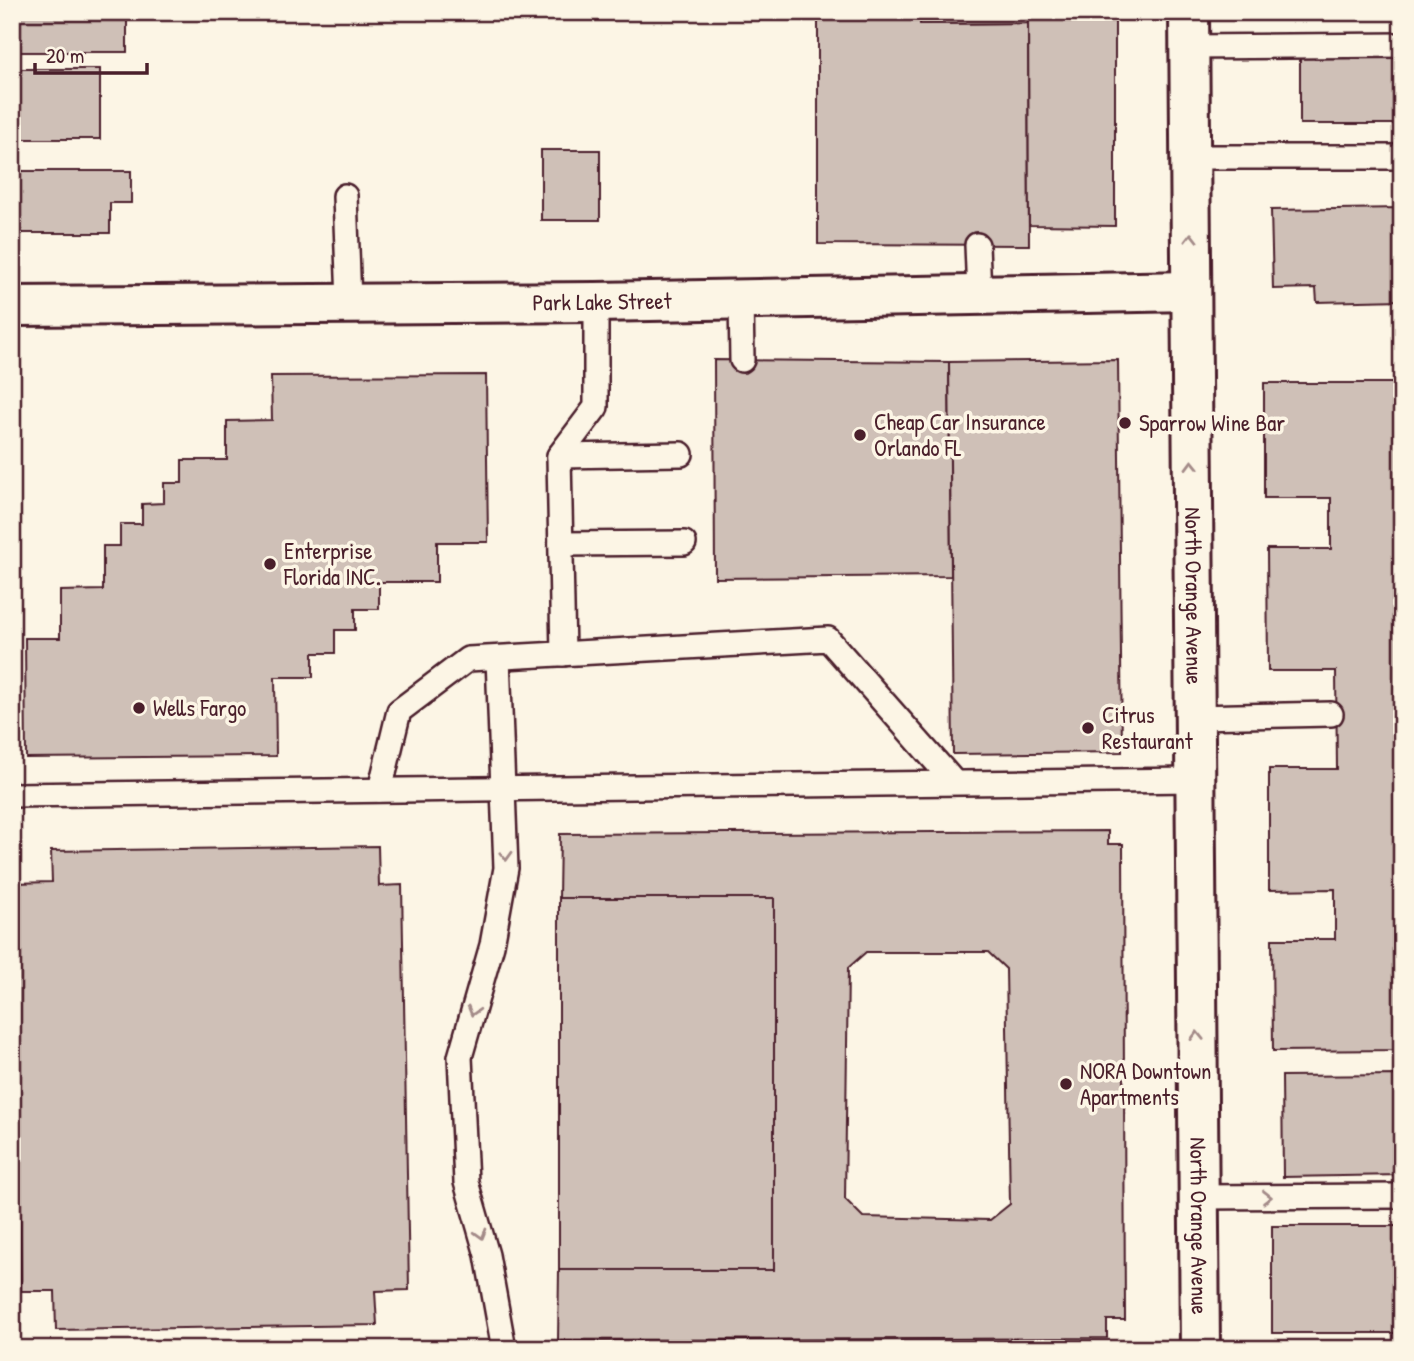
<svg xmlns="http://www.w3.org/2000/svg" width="1414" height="1361" viewBox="0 0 1414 1361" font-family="'Patrick Hand',sans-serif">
<rect width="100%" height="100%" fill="#fcf5e5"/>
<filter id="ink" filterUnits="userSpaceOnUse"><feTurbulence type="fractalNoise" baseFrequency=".0143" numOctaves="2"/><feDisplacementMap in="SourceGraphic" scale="14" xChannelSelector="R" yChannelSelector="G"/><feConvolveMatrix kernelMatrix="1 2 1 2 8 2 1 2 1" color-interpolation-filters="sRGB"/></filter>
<g filter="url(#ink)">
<g fill="#cfc0b7" stroke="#4a1f2b" stroke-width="2" fill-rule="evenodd">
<rect x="12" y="12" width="115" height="40"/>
<polygon points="818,12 920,12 920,24 1028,23 1029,245 818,244"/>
<polygon points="920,12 1028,12 1028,23 920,24"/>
<polygon points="1028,12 1115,12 1115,226 1029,225"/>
<rect x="1300" y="57" width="102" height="67"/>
<rect x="12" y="69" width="88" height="70"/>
<rect x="541" y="150" width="59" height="70"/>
<polygon points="12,171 131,171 131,203 110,203 110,233 12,233"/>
<polygon points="1402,208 1402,300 1317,302 1316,288 1273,289 1271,210"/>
<polygon points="714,360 949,362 951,576 715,578"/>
<polygon points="1118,360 1122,752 953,754 949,362"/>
<polygon points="486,375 488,542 437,542 437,582 379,582 379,609 355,609 355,630 335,630 335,653 313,653 313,677 275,677 276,756 26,758 25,638 60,638 60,591 103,590 103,546 120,546 120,524 142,524 142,504 164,503 164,483 182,483 182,460 227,460 227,421 272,420 271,376"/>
<polygon points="1264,383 1402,383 1402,1050 1273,1051 1272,939 1335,939 1335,889 1269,890 1269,769 1337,769 1336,671 1268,671 1267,549 1331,549 1331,498 1264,498"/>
<path d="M1108 831V844H1123L1125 1320H1107V1338L558 1341 559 1270H774V898H559L560 834ZM866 952H988L1006 969 1010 1204 990 1220 863 1217 845 1199 848 968Z"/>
<polygon points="378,846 379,886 402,885 409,1290 375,1291 377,1325 56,1330 55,1291 21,1291 14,883 52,882 51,851"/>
<rect x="559" y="898" width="215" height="372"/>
<polygon points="1402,1075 1402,1175 1283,1177 1282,1076"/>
<rect x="1272" y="1226" width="130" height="107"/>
</g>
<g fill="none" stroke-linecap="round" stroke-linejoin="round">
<defs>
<g id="service">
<polyline points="1189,47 1402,45"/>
<polyline points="1190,157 1402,157"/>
<polyline points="345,196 349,302"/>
<polyline points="977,245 979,294"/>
<polyline points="741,299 742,360"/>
<polyline points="559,456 681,454"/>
<polyline points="561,544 684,543"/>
<polyline points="563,654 559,456 596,407 596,302"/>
<polyline points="498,658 506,868 492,945 460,1057 466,1182 487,1255 504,1349"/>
<polyline points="1195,717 1331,714"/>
<polyline points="380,790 399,711 468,659 828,639 954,782"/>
<polyline points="12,795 1195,780"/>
<polyline points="1199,1197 1402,1196"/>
</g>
<g id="minor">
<path id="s1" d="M12 306 596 302 1191 291"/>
</g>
<g id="primary">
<path id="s2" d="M1189 12 1200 1349"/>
</g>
</defs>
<use href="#service" stroke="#4a1f2b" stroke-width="28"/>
<use href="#minor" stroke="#4a1f2b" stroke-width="44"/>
<use href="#primary" stroke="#4a1f2b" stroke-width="44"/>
<use href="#service" stroke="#fcf5e5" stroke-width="23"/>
<use href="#minor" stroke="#fcf5e5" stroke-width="38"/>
<use href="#primary" stroke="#fcf5e5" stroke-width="38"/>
</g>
<defs><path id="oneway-chevron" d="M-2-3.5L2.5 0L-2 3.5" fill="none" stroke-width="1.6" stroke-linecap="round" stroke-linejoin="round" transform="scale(1.75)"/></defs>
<g stroke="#a38a88">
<use href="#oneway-chevron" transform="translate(1191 238) rotate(-90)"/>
<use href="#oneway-chevron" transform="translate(1192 465) rotate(-91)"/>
<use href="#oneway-chevron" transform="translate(506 856) rotate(88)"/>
<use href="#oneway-chevron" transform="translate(473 1011) rotate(106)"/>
<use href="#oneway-chevron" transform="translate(1197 1036) rotate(-91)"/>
<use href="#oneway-chevron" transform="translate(1267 1197)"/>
<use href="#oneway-chevron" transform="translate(481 1234) rotate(74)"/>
</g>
</g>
<g fill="#4a1f2b" stroke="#fcf5e5" stroke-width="2.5">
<circle cx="1125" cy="423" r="7"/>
<circle cx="860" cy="435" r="7"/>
<circle cx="270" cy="564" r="7"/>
<circle cx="139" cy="708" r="7"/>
<circle cx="1088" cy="728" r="7"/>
<circle cx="1066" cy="1084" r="7"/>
</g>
<g text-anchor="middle" stroke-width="7" stroke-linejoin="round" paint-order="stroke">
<g font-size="23" fill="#4a1f2b" stroke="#fcf5e5">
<text dy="8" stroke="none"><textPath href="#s1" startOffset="590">Park Lake Street</textPath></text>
<text dy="8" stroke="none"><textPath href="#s2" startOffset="584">North Orange Avenue</textPath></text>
<text dy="8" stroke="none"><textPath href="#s2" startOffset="1214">North Orange Avenue</textPath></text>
</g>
<g font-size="23" fill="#4a1f2b" stroke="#fcf5e5" text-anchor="start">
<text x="874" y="430">Cheap Car Insurance<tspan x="874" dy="26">Orlando FL</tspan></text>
<text x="1139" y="431">Sparrow Wine Bar</text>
<text x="284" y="559">Enterprise<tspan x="284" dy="26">Florida INC.</tspan></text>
<text x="153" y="716">Wells Fargo</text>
<text x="1102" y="723">Citrus<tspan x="1102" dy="26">Restaurant</tspan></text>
<text x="1080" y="1079">NORA Downtown<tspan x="1080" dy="26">Apartments</tspan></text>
</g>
</g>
<rect width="1414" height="1361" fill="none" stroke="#fcf5e5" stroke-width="42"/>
<rect x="21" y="21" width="1372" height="1319" fill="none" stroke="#4a1f2b" stroke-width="2.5" filter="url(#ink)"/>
<path d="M35 63v10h112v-10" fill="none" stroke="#4a1f2b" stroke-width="3.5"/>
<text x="46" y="63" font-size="21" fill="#4a1f2b" stroke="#fcf5e5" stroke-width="5" paint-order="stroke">20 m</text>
</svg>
